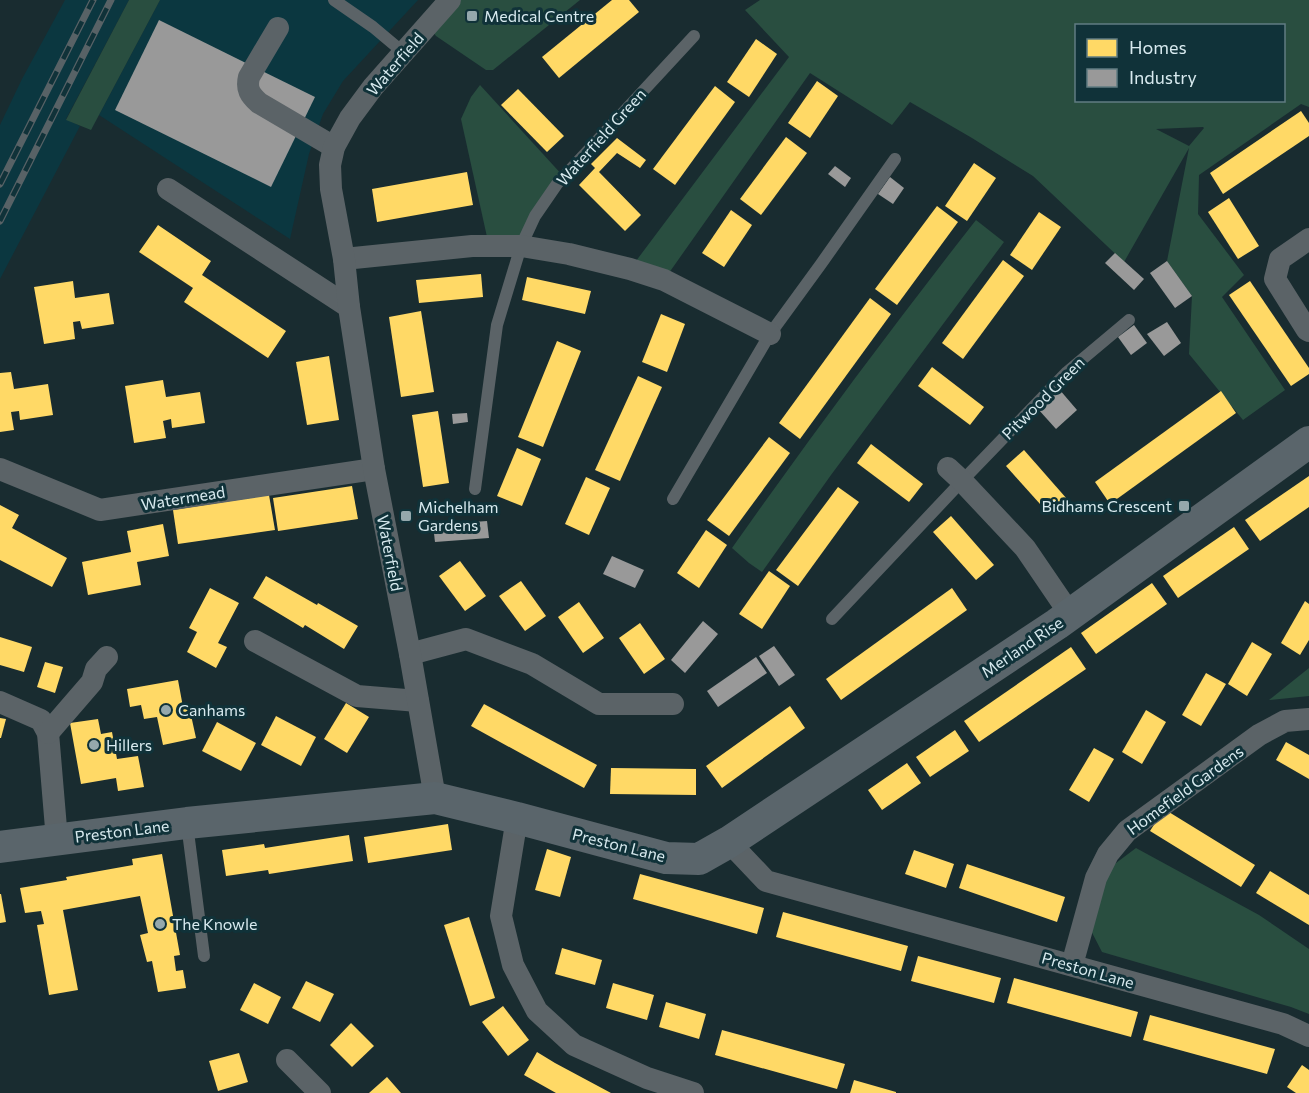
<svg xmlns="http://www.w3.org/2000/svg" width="1309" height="1093" viewBox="0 0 1309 1093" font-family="Commissioner,sans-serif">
<rect width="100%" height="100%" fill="#192c30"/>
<g fill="#0b3740">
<polygon points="65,0 129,0 66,119 80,126 0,279 0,125 22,79"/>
<polygon points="160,0 418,0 343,81 323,114 309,154 290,239 99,115"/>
</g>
<g fill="#294e40" fill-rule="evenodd">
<polygon points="129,0 160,0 91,130 66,120"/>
<polygon points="450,0 580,0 493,70 486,70 436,36 428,25"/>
<path d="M760 0H1309V107L1301 104 1199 175 1198 214 1244 275 1222 297 1285 390 1243 420 1189 354 1192 296 1167 261 1189 148 1124 262 1033 176 972 138 910 102 892 125 810 73 664 280 630 269 789 57 745 10ZM1076 26H1284V100H1076ZM1204 128 1189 146 1156 129 1203 127Z"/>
<polygon points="480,85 564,177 521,246 489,246 461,119 471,97"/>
<path d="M976 220 1004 242 831 475 762 572 749 563 732 548C811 436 892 327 976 220Z"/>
<polygon points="1309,668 1309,696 1269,700"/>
<polygon points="1136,848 1259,915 1309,949 1309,1014 1291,1007 1102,952 1085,919 1096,878"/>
</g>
<g fill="#ffd966">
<polygon points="612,0 629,0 639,12 559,78 542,57"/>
<polygon points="756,39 777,54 749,97 727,82"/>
<polygon points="817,81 838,96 810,138 788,123"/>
<polygon points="715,86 735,102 675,185 653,169"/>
<polygon points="518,89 564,136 547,152 501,105"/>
<polygon points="1301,111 1309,123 1309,136 1223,194 1210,173"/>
<polygon points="786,137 807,153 761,215 740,199"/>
<polygon points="617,138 646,160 640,168 617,153 599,172 641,215 625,231 579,185 595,168 591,164"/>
<polygon points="974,163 996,178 967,221 945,206"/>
<polygon points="467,172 473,205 377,222 372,189"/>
<polygon points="1229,198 1259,246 1238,259 1208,212"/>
<polygon points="937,206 958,222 897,305 875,289"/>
<polygon points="731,210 752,225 724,267 702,253"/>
<polygon points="1039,212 1061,227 1032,270 1010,255"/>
<polygon points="158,225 211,261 202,275 286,331 268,358 184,302 193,288 139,252"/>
<polygon points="1003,260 1024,276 963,359 942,343"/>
<polygon points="481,274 483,297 419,303 416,280"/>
<polygon points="527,277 591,291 585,314 522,300"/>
<polygon points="73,281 75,298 109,293 114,324 82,329 80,321 73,322 75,339 44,344 34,287"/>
<polygon points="1250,281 1309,368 1309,374 1291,386 1229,295"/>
<polygon points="870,298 891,314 800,439 779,423"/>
<polygon points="421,311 434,392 401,397 389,317"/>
<polygon points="661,314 685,324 667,372 642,362"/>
<polygon points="557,341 581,351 543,447 518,437"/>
<polygon points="329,356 339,420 307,425 296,362"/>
<polygon points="932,367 984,407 970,425 918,386"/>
<polygon points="11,372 14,389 48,384 53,415 20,420 19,411 11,412 14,430 0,432 0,373"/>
<polygon points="638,376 662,387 620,481 595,470"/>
<polygon points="163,380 166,397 200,392 205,423 172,428 171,419 163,421 166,438 134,443 125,386"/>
<polygon points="1221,391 1236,413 1110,504 1095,482"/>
<polygon points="438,411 449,483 423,487 412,415"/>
<polygon points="769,437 790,453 729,536 707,520"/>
<polygon points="871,444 923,484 909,502 857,463"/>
<polygon points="517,448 541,459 522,506 497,496"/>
<polygon points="1024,450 1067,499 1049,514 1006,466"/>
<polygon points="1309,476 1309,507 1260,541 1245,520"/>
<polygon points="586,477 610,488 589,535 565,524"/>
<polygon points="352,486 358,519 278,531 273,498"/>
<polygon points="838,487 859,502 798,586 776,570"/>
<polygon points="269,495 275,530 178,544 173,510"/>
<polygon points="0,505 19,515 12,528 67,558 52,587 0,560"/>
<polygon points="951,516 994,565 976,580 933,532"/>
<polygon points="163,524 169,556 137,562 141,585 88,595 82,562 131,552 127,531"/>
<polygon points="1234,527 1249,549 1178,598 1163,576"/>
<polygon points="706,530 727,545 699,588 677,573"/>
<polygon points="460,561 486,596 465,611 439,576"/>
<polygon points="769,571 790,586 762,629 739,614"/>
<polygon points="266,576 317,605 318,603 358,626 344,649 305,625 303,628 253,598"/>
<polygon points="521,581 546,616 525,631 499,596"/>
<polygon points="1152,583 1167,604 1096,654 1081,633"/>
<polygon points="210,588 239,603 218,643 227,647 216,668 187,652 197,632 189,628"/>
<polygon points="952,588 967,610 841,700 826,679"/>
<polygon points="1305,601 1309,604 1309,640 1300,655 1281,643"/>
<polygon points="579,602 604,638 583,653 558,617"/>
<polygon points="640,623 665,659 644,674 619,638"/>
<polygon points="0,637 32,647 24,672 0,665"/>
<polygon points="1252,642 1272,654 1247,696 1228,684"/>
<polygon points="1071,647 1086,669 979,742 964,721"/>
<polygon points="45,662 63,667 55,693 37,687"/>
<polygon points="1206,673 1226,684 1201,726 1182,715"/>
<polygon points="178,680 183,707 189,706 196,738 163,745 157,717 144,719 141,705 130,707 127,689"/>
<polygon points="346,703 369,717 347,753 324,739"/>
<polygon points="484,704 597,765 584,788 471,726"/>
<polygon points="790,706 805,728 722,788 706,766"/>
<polygon points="1146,710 1166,722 1142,764 1122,752"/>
<polygon points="276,716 316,737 301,766 261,745"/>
<polygon points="0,718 6,719 1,738 0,738"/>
<polygon points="98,719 101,734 112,732 117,759 138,756 144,787 118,791 116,778 81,784 70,723"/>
<polygon points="217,722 256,743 241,771 202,751"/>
<polygon points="955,730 969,751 930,777 916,757"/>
<polygon points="1286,742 1309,755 1309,779 1276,760"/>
<polygon points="1094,748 1114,759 1089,802 1069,790"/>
<polygon points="907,763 921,783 882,810 868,790"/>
<polygon points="611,768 696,769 696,795 610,794"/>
<polygon points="1164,809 1255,865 1241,887 1150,831"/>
<polygon points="448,824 452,850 368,863 364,837"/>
<polygon points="349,835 353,861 269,874 268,870 226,876 222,850 264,844 265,848"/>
<polygon points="547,849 571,857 560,897 535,890"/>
<polygon points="914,850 954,864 946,888 905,874"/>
<polygon points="162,854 180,955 174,956 176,971 183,970 186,988 158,992 152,961 147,962 140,935 148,933 140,896 63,910 78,990 49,995 37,925 44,924 41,911 25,913 20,888 67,880 66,877 133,865 132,859"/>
<polygon points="967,864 1065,897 1057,922 959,888"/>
<polygon points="1270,871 1309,895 1309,925 1256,893"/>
<polygon points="640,874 764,908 757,934 633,899"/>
<polygon points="0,894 1,894 6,922 0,923"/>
<polygon points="783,912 908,946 901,971 776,937"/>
<polygon points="469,917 495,998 470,1006 444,925"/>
<polygon points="562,948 602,960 595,985 555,974"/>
<polygon points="918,956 1001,978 994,1003 911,981"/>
<polygon points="1014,978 1138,1012 1131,1037 1007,1003"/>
<polygon points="306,981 334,994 320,1022 292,1008"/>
<polygon points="254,983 281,997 268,1024 240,1010"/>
<polygon points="613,983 654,995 647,1020 606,1008"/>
<polygon points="666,1002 706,1014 699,1039 659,1027"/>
<polygon points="503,1006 529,1040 508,1056 482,1022"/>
<polygon points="1150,1015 1275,1049 1267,1074 1143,1040"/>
<polygon points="351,1023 374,1046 352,1067 330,1045"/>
<polygon points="722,1030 845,1064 837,1089 715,1055"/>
<polygon points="537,1052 555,1063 611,1093 556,1093 524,1075"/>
<polygon points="239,1053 248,1082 218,1091 209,1061"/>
<polygon points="1302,1065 1309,1070 1309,1093 1296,1093 1287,1087"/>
<polygon points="387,1077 401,1093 369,1093"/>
<polygon points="854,1080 896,1092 896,1093 850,1093"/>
</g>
<g fill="#999">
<polygon points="159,20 315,97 271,187 115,110"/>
<polygon points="835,166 851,178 845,187 828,174"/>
<polygon points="890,177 904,188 893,204 878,194"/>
<polygon points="1115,253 1144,279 1134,290 1105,263"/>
<polygon points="1167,261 1192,296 1175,308 1150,273"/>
<polygon points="1167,322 1181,343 1164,356 1147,334"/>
<polygon points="1134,325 1147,343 1131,355 1118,337"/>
<polygon points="1059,389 1077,410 1056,429 1038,409"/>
<polygon points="467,413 468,422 453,424 452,414"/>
<polygon points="487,521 489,538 435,542 433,525"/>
<polygon points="612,556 644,570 635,588 603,574"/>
<polygon points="703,621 718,634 685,673 671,660"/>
<polygon points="774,646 795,675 779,686 759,656"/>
<polygon points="756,657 767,673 718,707 707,691"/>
</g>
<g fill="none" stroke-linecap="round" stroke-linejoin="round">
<g stroke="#5b6367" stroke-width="12">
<polyline points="334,0 373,27 404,53"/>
<polyline points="475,489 497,325 521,246 535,216 557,184 694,36"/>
<polyline points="673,499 770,334 821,264 895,159"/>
<polyline points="832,619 962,481 1067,372 1129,320"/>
<polyline points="187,824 204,956"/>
</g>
<g stroke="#5b6367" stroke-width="22">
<path d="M278 28 249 77C246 89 250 95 259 103L334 147"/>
<polyline points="168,189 349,307"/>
<polyline points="1309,239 1280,259 1275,279 1307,330 1309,331"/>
<polyline points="344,259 472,246 521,246 569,254 630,269 664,280 770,334"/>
<polyline points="948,468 962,481 1025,548 1070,614"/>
<polyline points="0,469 100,510 374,469"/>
<polyline points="255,641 357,696 418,701"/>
<polyline points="410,654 466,639 532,664 599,704 673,704"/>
<polyline points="0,702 41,720 48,733 57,840"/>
<polyline points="48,733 92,682 96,669 107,657"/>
<polyline points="435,798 410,654 374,469 349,307 344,259 331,189 330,165 334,147 350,118 373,87 450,0"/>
<polyline points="517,818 501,916 513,965 537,1011 574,1045 647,1078 693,1093"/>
<polyline points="729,842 766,881 1283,1024 1309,1036"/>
<polyline points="1072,965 1096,878 1108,854 1127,831 1259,735 1285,721 1309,719"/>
<polyline points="287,1060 320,1093"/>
</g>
<polyline stroke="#5a656b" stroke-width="32" points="0,847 187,823 435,798 517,818 666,858 699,859 729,842 1057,624 1309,442"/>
<defs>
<g id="rail">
<polyline points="0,184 93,0"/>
<polyline points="0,221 111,0"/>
</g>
</defs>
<use href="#rail" stroke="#586266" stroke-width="7"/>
<use href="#rail" stroke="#103239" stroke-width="4.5" stroke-dasharray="14" stroke-linecap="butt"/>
</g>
<g fill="#95a8ac" stroke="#103239" stroke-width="2">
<rect x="466" y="10" width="12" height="12" rx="3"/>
<rect x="1178" y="500" width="12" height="12" rx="3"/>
<rect x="400" y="510" width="12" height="12" rx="3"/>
<circle cx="166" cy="710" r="6"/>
<circle cx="94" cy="745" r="6"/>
<circle cx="160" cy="924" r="6"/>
</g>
<g text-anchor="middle" stroke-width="6" stroke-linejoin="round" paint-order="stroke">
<g font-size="16" fill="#d8eaef" stroke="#103239" text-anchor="start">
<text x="484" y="22">Medical Centre</text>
<text x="1172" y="512" text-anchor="end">Bidhams Crescent</text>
<text x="418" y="513">Michelham<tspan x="418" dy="18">Gardens</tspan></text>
<text x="178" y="716">Canhams</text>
<text x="106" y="751">Hillers</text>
<text x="172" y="930">The Knowle</text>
</g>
<g font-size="16" fill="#d8eaef" stroke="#103239">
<text transform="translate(395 64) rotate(-49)" y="6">Waterfield</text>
<text transform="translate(601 137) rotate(-48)" y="6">Waterfield Green</text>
<text transform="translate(1043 398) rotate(-45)" y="6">Pitwood Green</text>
<text transform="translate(183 498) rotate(-9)" y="6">Watermead</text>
<text transform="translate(390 553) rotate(79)" y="6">Waterfield</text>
<text transform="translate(1022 647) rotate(-34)" y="6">Merland Rise</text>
<text transform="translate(1185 790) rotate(-36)" y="6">Homefield Gardens</text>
<text transform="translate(122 831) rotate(-7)" y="6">Preston Lane</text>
<text transform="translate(619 845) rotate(14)" y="6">Preston Lane</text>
<text transform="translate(1088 970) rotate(16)" y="6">Preston Lane</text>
</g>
</g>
<rect x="1075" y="24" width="210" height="78" fill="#103239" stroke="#607c82" stroke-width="1.5"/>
<rect x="1087" y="39" width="30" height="18" fill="#ffd966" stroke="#607c82" stroke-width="1.5"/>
<text x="1129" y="54" font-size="18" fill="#d8eaef">Homes</text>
<rect x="1087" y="69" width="30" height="18" fill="#999999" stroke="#607c82" stroke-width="1.5"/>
<text x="1129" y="84" font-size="18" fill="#d8eaef">Industry</text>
</svg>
